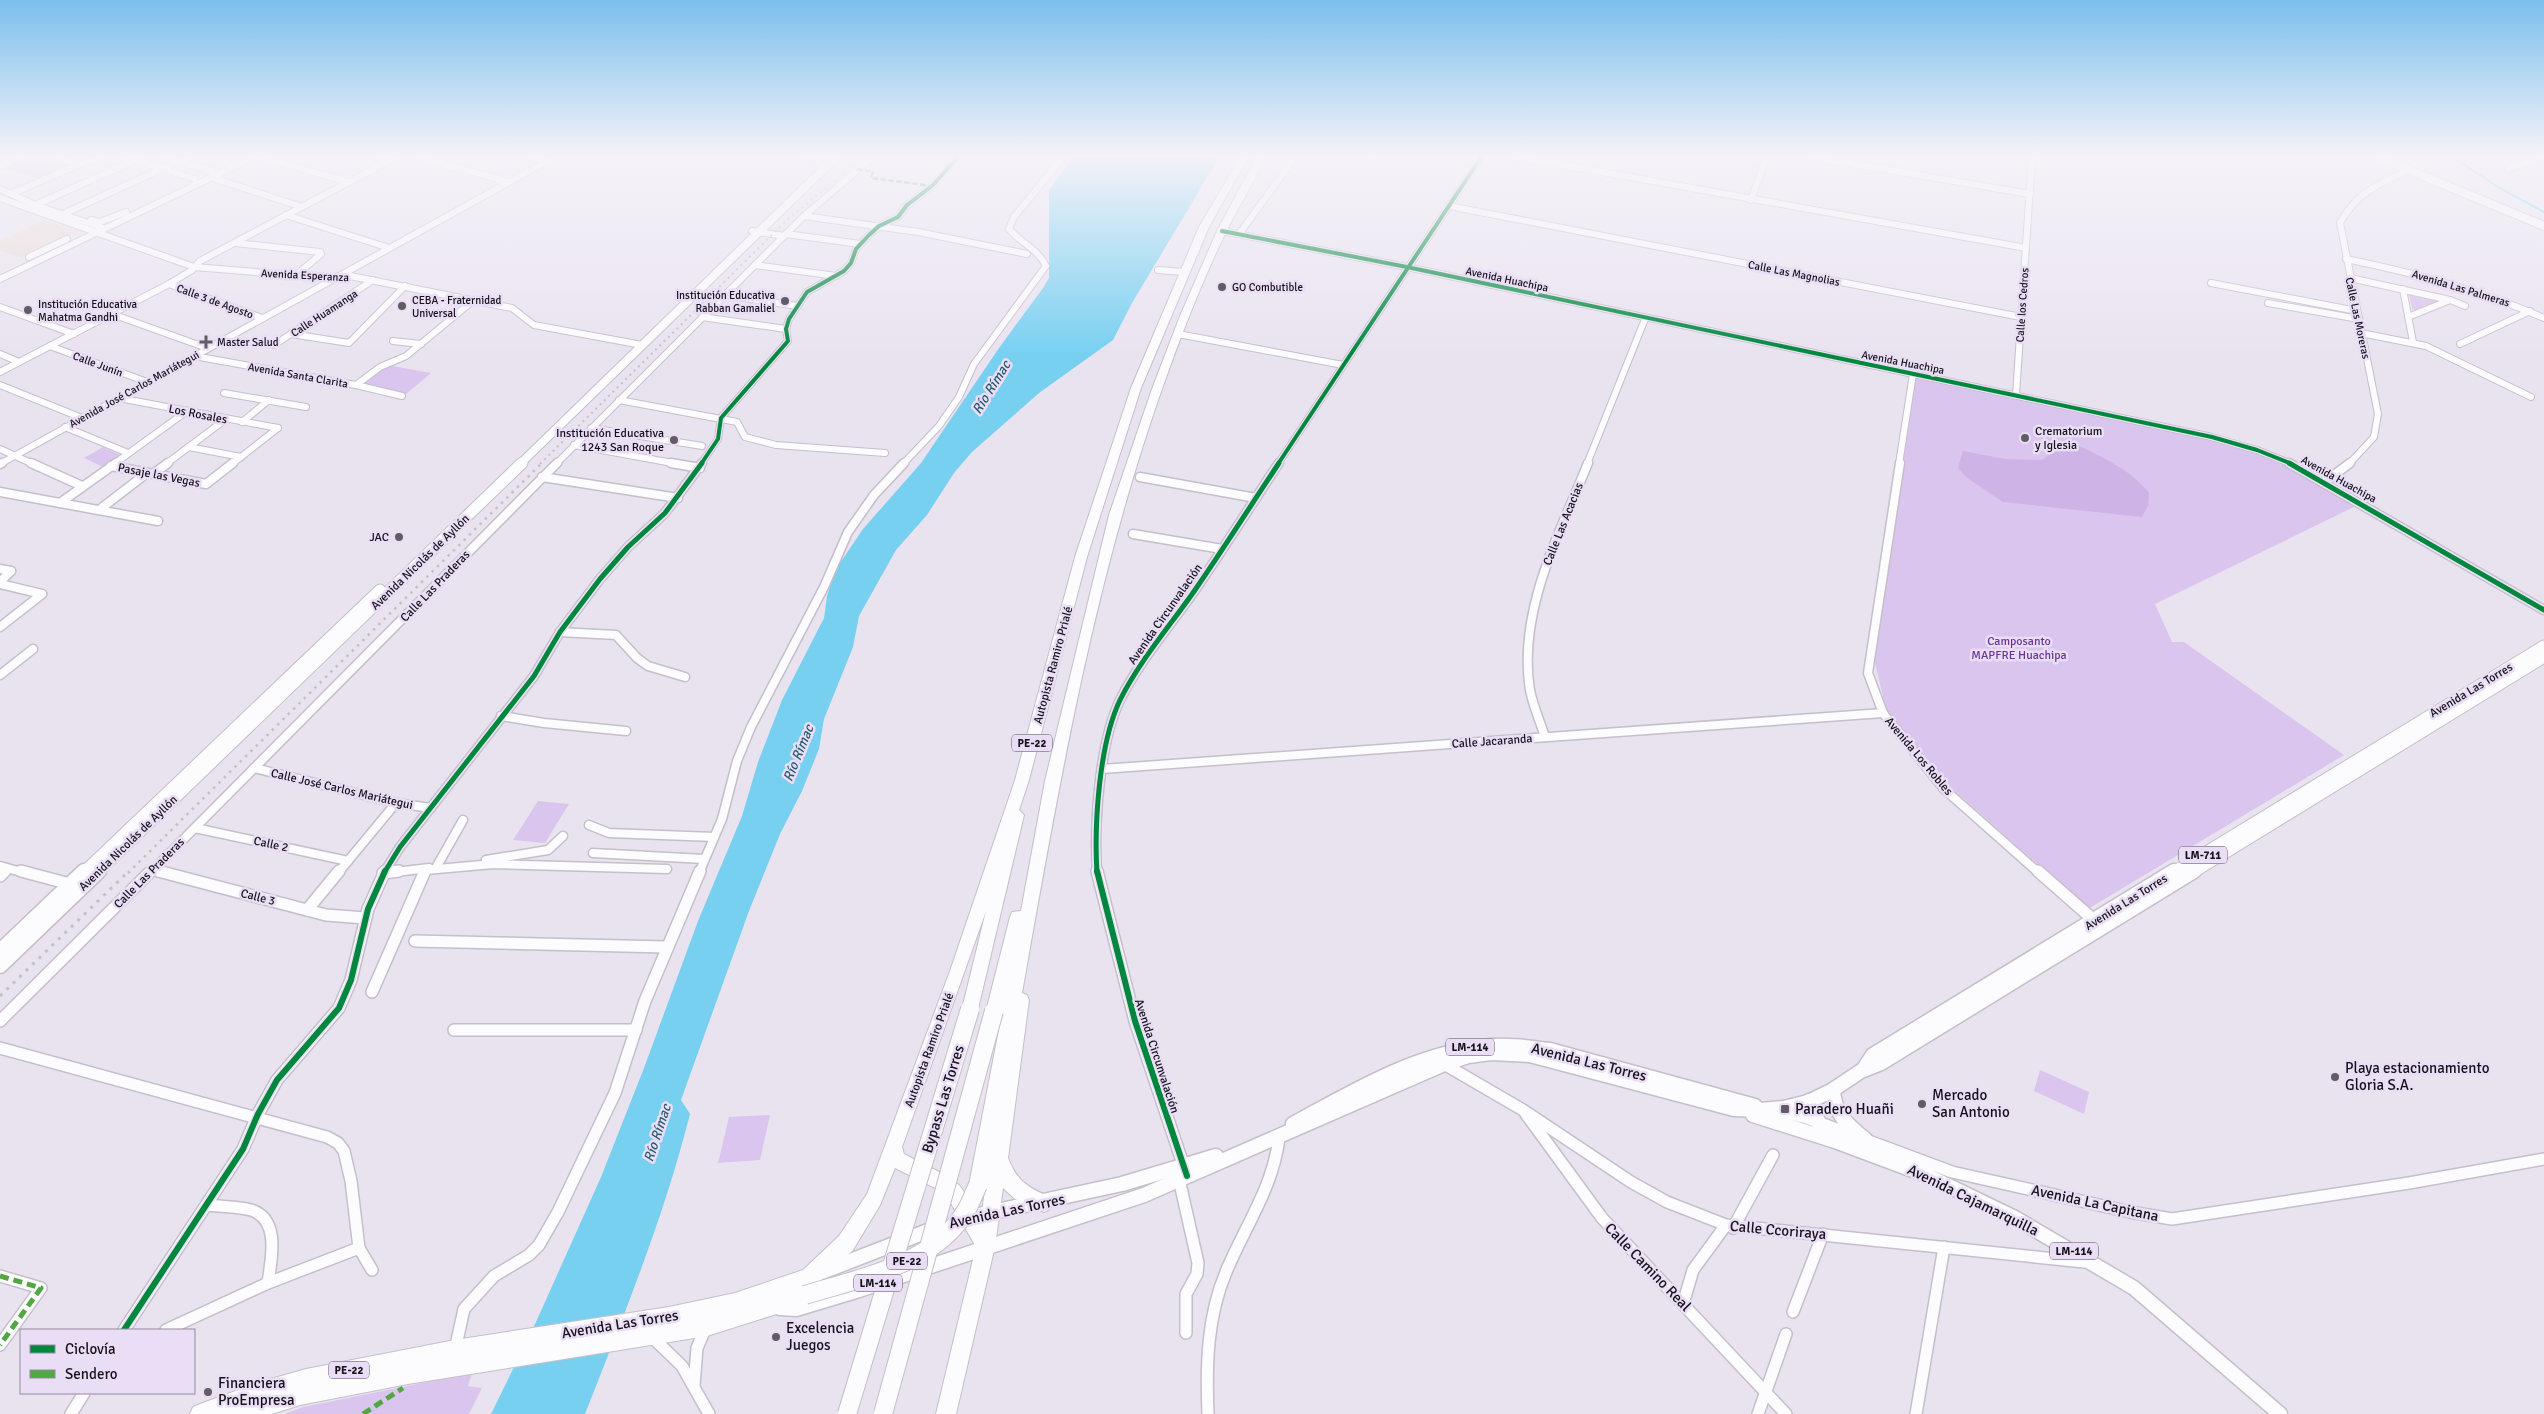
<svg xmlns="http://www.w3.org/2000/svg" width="2544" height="1414" viewBox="0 0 2544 1414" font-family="Signika,sans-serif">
<rect width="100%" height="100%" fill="#e9e3f0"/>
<polygon fill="#eadbd9" points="44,220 79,231 22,258 0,251 0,241"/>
<g fill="#dac5ee">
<polygon points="27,156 42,156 75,165 42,179 0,167"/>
<polygon points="2408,291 2441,300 2417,311 2412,309"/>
<polygon points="387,365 431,373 405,395 359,387"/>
<polygon points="1922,377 2207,437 2256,452 2293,468 2358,505 2155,604 2172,642 2184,642 2344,755 2088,909 1947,784 1887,713 1874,659 1914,379"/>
<polygon points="103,447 120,455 103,467 84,458"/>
<polygon points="538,801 569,804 545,843 513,840"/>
<polygon points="2040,1070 2089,1092 2084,1114 2034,1091"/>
<polygon points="770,1115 760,1160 718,1163 729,1117"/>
<polygon points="472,1373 468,1386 482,1388 469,1414 285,1414 303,1407"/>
</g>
<path fill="#ceb3e6" d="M2070 441C2098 456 2129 467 2149 493L2148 506 2142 517 2003 502 1966 477 1958 468 1963 451 2005 459 2042 460Z"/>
<path fill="#78d0f1" d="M1075 156H1220L1132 303 1113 340 1039 393 972 452 954 473 927 515 896 550 859 616 853 647 824 719 819 749 802 791 780 834 749 911 681 1100 690 1114C664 1217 624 1315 585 1414H491L536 1322 601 1177 644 1068 698 921 742 816 758 762 782 700 824 618 827 596 834 572 863 529 921 463 999 348 1043 288 1049 278V190Z"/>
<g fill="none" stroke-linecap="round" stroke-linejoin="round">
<polyline stroke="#78d0f1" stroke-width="2" points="2451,156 2498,187 2544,212"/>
<defs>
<g id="minor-far2">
<polyline points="51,156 80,164"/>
<polyline points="121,156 195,179"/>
<polyline points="160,156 212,171"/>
<polyline points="258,156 348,182"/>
<polyline points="372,156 389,160"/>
<polyline points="416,156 508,182"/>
<polyline points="526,156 546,161"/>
<polyline points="796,156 828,159"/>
<polyline points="1365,156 1379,159"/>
<polyline points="1513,156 2026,248"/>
<polyline points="1806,156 2030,194"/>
<polyline points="0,166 24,156"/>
<polyline points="2508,169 2544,157"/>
<polyline points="210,177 302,207"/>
<polyline points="0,189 35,205 103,228"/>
<polyline points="11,194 80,164 105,156"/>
<polyline points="0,198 194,267 328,278 345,275 512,308 534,325 642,345"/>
<polyline points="1751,200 1767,156"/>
<polyline points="35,205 145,156"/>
<polyline points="1449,206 2021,317"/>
<polyline points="61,215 190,156"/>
<polyline points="286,215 389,248"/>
<polyline points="804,216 918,232 1027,254"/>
<polyline points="91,220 100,222 126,212"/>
<polyline points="752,231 784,236"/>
<polyline points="1222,231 1407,267 2212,437 2257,450 2292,464"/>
<polyline points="786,234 860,244"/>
<polyline points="1239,234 1296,156"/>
<polyline points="235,243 320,252 321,254 295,276"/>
<polyline points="29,257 67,239"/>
<path d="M2346 259C2414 273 2480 290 2544 318"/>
<polyline points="755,265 836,276"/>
<polyline points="1158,270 1184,272"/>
<polyline points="2350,278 2450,300"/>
<polyline points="0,279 256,156"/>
<polyline points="2211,283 2357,311"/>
<polyline points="169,284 262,318"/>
<polyline points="2403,289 2413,342"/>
<polyline points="724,295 797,306"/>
<polyline points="2268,303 2359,319"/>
<polyline points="0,307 74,334"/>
<polyline points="112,314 207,348"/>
<polyline points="702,317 786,329"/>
<polyline points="2408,317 2450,300 2465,306"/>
<polyline points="2361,333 2426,346 2531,397"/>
<polyline points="291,334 349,343 405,286"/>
<polyline points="1178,334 1343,365"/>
<polyline points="393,341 421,344"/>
<polyline points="2460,344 2530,311"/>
<polyline points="274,345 373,280"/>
<polyline points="50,346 147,382"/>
<polyline points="0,354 19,362"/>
<polyline points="194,356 356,385 402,396"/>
<polyline points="0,372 169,284 192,270 200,261 398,156"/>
<polyline points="0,385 82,418"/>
<polyline points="356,385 380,367 406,356 474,300"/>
<polyline points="224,393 306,407"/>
<polyline points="2016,395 2032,156"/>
<polyline points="119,398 278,428"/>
<polyline points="619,400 737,422 745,437 776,445 885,453"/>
<polyline points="242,422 269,400"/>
<polyline points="65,427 128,453"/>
<polyline points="591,428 702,446"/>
<polyline points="574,445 678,464"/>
<polyline points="189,447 241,457"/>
<polyline points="0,449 33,464"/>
<polyline points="0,464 556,156"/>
<polyline points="114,464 187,411"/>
<polyline points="166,464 226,419"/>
<polyline points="232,464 278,428"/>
<polyline points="556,464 804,216 874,156"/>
<polyline points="701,464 718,439 721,418 788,341 786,329 789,319 807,292 844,271 851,263 856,249 869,235 879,226 898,217 907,205 932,186 959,156"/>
<path d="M903 464 939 426 959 397 974 364 1046 266C1038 249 1021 243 1009 229L1014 217 1064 156"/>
<polyline points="1278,464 1482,156"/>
<polyline points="1587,464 1645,319"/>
<polyline points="1899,464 1913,374"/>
<path d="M2349 464 2374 437 2378 414 2340 223C2358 191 2378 184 2410 170"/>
</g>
<g id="minor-far1">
<polyline points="31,463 82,486"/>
<polyline points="671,463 700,468"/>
<polyline points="1900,463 1868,673 1883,713 1944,789 2039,873"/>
<polyline points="2289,463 2544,610"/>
<polyline points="0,464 2,463"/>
<polyline points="111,466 206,484 233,463"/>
<polyline points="153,474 168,463"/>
<polyline points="542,477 678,498"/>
<polyline points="1140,477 1256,498"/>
<polyline points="2326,481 2350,463"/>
<polyline points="0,492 158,521"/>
<polyline points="60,503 116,463"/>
<polyline points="99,510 147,473"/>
<polyline points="1133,534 1222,549"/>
<polyline points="0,569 11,571"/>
<polyline points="0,582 11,571"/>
<polyline points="0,584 42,594"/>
<polyline points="0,627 42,594"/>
<polyline points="560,632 616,635 637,658 648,666 685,677"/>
<polyline points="0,675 33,649"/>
<polyline points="501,716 544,723 626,731"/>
<path d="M1545 737C1540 721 1533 706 1530 690 1517 612 1560 533 1588 463"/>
<polyline points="254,768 396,803 431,808"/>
<polyline points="1102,769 1883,713"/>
<polyline points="589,825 609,833 714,837"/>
<polyline points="195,828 348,861"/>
<polyline points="593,853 704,859"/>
<polyline points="486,860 548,850 563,836"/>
<polyline points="0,866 25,873"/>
<polyline points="437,866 463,820"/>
<polyline points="153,870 163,873"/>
<polyline points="4,873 8,869"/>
<polyline points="150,873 557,463"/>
<polyline points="338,873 396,803"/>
<polyline points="384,873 400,847 534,676 560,632 600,579 628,547 665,513 702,463"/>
<polyline points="387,873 429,868"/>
<polyline points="425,873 426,870 493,864 667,869"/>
<polyline points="699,873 722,819 737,761 751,727 824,587 848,532 874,495 904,463"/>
<path d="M1097 873C1094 824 1099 744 1120 700 1140 660 1170 626 1195 590 1224 548 1251 505 1279 463"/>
</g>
<g id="minor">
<polyline points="21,871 70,884"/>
<polyline points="158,871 326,915 365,918"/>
<polyline points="1097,871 1135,1021 1185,1170"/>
<polyline points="2038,871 2096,922"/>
<polyline points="383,873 399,871"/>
<polyline points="0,876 5,871"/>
<polyline points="307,910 339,871"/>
<polyline points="415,941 666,947"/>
<polyline points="372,992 425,871"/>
<polyline points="0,1021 151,871"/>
<polyline points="454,1030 636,1030"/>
<polyline points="0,1048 327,1137 338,1143 344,1151 351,1181 359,1248 372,1270"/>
<polyline points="1444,1064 1523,1110 1631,1182 1667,1202 1726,1225 2084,1262"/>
<polyline points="1777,1111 1807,1118 1952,1172 2130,1212 2172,1219 2409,1183 2544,1159"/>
<polyline points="1526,1114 1602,1218 1786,1414"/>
<polyline points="1179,1179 1198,1263 1197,1274 1186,1294 1186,1333"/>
<path d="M208 1205C222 1207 237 1206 251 1210 281 1219 271 1260 268 1283"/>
<polyline points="1733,1228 1773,1155"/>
<polyline points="0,1276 41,1288 0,1345"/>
<polyline points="1683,1304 1693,1270 1726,1225"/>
<polyline points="1793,1312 1823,1234"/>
<polyline points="124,1330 243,1149 258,1114 277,1080 339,1008 351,980 368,909 385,871"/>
<polyline points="166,1330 268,1283 359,1248"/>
<polyline points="652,1337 682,1366 709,1414"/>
<polyline points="455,1350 464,1309 494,1276 529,1255 539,1245 558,1212 615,1093 645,1001 700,871"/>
<polyline points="694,1385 697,1348 706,1327"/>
<polyline points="71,1414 84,1393"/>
<path d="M1208 1414C1206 1365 1207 1317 1226 1272 1245 1226 1273 1188 1279 1138"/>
<polyline points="1758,1414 1786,1334"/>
<polyline points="1916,1414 1944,1247"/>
</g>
<g id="major-far2">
<polyline points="2375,156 2544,226"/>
<polyline points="520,464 837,156"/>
</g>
<g id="major-far1">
<polyline points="83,873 380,590"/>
<polyline points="97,873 522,463"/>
<polyline points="2172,873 2544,646"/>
<polyline points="2192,873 2544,657"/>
</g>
<g id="major">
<polyline points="0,951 84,871"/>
<polyline points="0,966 99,871"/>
<polyline points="1865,1067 1873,1055 2174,871"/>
<path d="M1833 1090C1834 1113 1848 1126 1865 1139"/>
<polyline points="1809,1101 1819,1123 1834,1140"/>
<polyline points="1753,1115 1835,1141 1926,1175 2015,1218 2134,1288 2280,1414"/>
<path d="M1293 1124C1352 1092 1413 1055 1481 1047 1504 1044 1527 1047 1550 1050L1755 1106"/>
<polyline points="965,1218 1122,1184 1216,1156"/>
<polyline points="822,1272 938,1227"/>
<polyline points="780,1308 796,1309 859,1290 1144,1195 1444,1064 1468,1056 1491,1053 1530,1055 1734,1109 1760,1110 1784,1108 1808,1102 1831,1091 1861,1071 1881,1063 2194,871"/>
</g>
<path id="highway" d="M1241 156H1249L1209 227 1141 388 1087 557 1029 780 1019 810 1024 815 978 1009 976 1014 970 1016 964 1014 962 1009 986 911 902 1147 904 1154 947 1176 960 1186 981 1219 985 1190 978 1194 972 1191 969 1185 1003 1009 1000 1016 994 1018 988 1016 986 1011 1010 917 1012 912 1021 911 1045 781 1109 515 1152 389 1180 316 1217 231 1257 156H1265C1256 181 1239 205 1227 230 1202 281 1181 335 1162 389 1093 584 1058 790 1022 993L1027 995 1029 1000 1008 1158C1017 1181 1027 1187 1050 1197L1053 1203 1050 1209 1044 1212 1015 1199 1003 1188 995 1246 956 1414H936L976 1247 948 1198 935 1188 895 1168 880 1205 853 1250 816 1285 810 1287 815 1295 812 1302 805 1305 707 1336 408 1384 300 1405 272 1414H190L193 1407 200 1404 260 1382 306 1369 455 1340 669 1307 735 1293 803 1270 839 1236 867 1194 950 971 1015 780 1075 557 1131 388 1199 227Z"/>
</defs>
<use href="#minor-far2" stroke="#c4bfc9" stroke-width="8"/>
<use href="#minor-far1" stroke="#c4bfc9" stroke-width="11"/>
<use href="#minor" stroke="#c4bfc9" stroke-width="14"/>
<use href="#major-far2" stroke="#c4bfc9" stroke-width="10"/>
<use href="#major-far1" stroke="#c4bfc9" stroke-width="13"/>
<use href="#major" stroke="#c4bfc9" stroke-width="17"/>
<use href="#highway" stroke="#c4bfc9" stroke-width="2"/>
<use href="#minor-far2" stroke="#fcfbfd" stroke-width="6"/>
<use href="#minor-far1" stroke="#fcfbfd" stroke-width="8"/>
<use href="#minor" stroke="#fcfbfd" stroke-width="11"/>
<use href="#major-far2" stroke="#fcfbfd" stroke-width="8"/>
<use href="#major-far1" stroke="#fcfbfd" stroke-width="11"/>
<use href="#major" stroke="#fcfbfd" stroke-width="14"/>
<use href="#highway" fill="#fcfbfd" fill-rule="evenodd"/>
<polyline stroke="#c2c1c4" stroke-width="2" stroke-dasharray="2 4" stroke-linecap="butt" points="540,464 788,219 866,156"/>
<polyline stroke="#c2c1c4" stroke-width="2.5" stroke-dasharray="2.5 5" stroke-linecap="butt" points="128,873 542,463"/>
<polyline stroke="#c2c1c4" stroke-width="3" stroke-dasharray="3 6" stroke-linecap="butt" points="0,996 129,871"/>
<defs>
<g id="highway-bridge">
<path d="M805 1295C860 1278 936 1264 967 1209 971 1202 974 1193 978 1185"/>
<polyline points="847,1414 970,1009"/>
<polyline points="883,1414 994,1011"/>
</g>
</defs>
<use href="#highway-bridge" stroke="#c4bfc9" stroke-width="20" stroke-linecap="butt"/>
<use href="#highway-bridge" stroke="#fcfbfd" stroke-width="18"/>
<polyline stroke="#51a842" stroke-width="2.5" stroke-dasharray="5.5 2.5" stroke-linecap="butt" points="857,169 873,172 871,178 932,186"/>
<g stroke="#51a842" stroke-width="5" stroke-dasharray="9 5" stroke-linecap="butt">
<polyline points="0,1276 41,1288 0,1345"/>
<polyline points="363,1414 403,1388"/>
</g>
<defs>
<g id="cycleway-far2">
<polyline points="1222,231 1407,267 2212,437 2257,450 2292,464"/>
<polyline points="701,464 718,439 721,418 788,341 786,329 789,319 807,292 844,271 851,263 856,249 869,235 879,226 898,217 907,205 932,186 959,156"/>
<polyline points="1278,464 1482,156"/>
</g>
<g id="cycleway-far1">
<polyline points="2289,463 2544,610"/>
<polyline points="384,873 400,847 534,676 560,632 600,579 628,547 665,513 702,463"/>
<path d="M1097 873C1094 824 1099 744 1120 700 1140 660 1170 626 1195 590 1224 548 1251 505 1279 463"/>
</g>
<g id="cycleway">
<polyline points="1097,871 1135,1021 1187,1176"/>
<polyline points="124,1330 243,1149 258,1114 277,1080 339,1008 351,980 368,909 385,871"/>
</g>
</defs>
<use href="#cycleway-far2" stroke="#e9def5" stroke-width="6"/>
<use href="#cycleway-far1" stroke="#e9def5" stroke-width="8"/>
<use href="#cycleway" stroke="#e9def5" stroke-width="9"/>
<use href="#cycleway-far2" stroke="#00873e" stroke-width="4"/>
<use href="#cycleway-far1" stroke="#00873e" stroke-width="5"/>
<use href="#cycleway" stroke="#00873e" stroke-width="6"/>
</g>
<linearGradient id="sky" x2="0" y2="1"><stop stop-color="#7bbfec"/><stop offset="0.44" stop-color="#f5f2f8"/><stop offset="1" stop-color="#f5f2f8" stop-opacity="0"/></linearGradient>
<rect width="2544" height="354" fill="url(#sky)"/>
<g fill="#605b64" stroke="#e9def5" stroke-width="2">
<circle cx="1222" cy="287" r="5"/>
<circle cx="785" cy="301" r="5"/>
<circle cx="402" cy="306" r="5"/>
<circle cx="28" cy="310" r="5"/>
<path d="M203.5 334.5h5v5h5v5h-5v5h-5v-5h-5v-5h5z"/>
<circle cx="2025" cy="438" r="5"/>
<circle cx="674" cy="440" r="5"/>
<circle cx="399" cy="537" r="5"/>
<circle cx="2335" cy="1077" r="5"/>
<circle cx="1922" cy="1104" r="5"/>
<rect x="1780" y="1104" width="10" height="10" rx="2.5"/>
<circle cx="776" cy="1337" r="5"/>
<circle cx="208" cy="1392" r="5"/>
</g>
<g text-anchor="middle" stroke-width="5" stroke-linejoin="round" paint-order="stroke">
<g font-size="11" fill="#161219" stroke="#e9def5">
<text transform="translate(1794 273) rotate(11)" y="4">Calle Las Magnolias</text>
<text transform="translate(305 275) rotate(3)" y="4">Avenida Esperanza</text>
<text transform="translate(1507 279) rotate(12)" y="4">Avenida Huachipa</text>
<text transform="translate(2461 288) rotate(17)" y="4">Avenida Las Palmeras</text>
<text transform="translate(215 301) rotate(20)" y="4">Calle 3 de Agosto</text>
<text transform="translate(2022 305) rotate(-86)" y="4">Calle los Cedros</text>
<text transform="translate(324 313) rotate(-33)" y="4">Calle Huamanga</text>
<text transform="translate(2358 318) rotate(78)" y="4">Calle Las Moreras</text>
<text transform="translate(1903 362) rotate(11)" y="4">Avenida Huachipa</text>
<text transform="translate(98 364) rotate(20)" y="4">Calle Junín</text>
<text transform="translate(298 375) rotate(10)" y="4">Avenida Santa Clarita</text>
<text transform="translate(134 389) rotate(-29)" y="4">Avenida José Carlos Mariátegui</text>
<text transform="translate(2339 479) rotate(29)" y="4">Avenida Huachipa</text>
</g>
<g font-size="11" fill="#161219" stroke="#e9def5" text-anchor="start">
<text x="1232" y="291">GO Combutible</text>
<text x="775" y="299" text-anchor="end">Institución Educativa<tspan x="775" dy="13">Rabban Gamaliel</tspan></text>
<text x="412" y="304">CEBA - Fraternidad<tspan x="412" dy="13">Universal</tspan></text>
<text x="38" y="308">Institución Educativa<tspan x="38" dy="13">Mahatma Gandhi</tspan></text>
<text x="217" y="346">Master Salud</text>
</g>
<g fill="#e9def5" stroke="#554f5b" stroke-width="1">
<rect x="1012" y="734.5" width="40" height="17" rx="4"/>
<rect x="2179" y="846.5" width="48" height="17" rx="4"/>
<rect x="1446" y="1038.5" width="48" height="17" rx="4"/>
<rect x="2050" y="1242.5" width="48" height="17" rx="4"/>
<rect x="887" y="1252.5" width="40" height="17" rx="4"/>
<rect x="854" y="1274.5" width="48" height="17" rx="4"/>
<rect x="329" y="1361.5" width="40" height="17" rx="4"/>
</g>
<g font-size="11" font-weight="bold" fill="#161219">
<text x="1032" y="747">PE-22</text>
<text x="2203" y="859">LM-711</text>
<text x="1470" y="1051">LM-114</text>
<text x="2074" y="1255">LM-114</text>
<text x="907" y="1265">PE-22</text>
<text x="878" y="1287">LM-114</text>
<text x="349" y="1374">PE-22</text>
</g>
<g font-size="12" fill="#161219" stroke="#e9def5">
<text transform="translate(198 414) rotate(11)" y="4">Los Rosales</text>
<text transform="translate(159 475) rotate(11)" y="4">Pasaje las Vegas</text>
<text transform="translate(1563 524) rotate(-68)" y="4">Calle Las Acacias</text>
<text transform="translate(420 562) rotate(-44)" y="4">Avenida Nicolás de Ayllón</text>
<text transform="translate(435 586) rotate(-46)" y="4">Calle Las Praderas</text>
<text transform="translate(1165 614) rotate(-55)" y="4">Avenida Circunvalación</text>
<text transform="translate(1053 665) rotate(-75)" y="4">Autopista Ramiro Prialé</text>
<text transform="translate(2471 690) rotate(-31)" y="4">Avenida Las Torres</text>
<text transform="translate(1492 741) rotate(-4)" y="4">Calle Jacaranda</text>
<text transform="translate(1919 756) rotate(50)" y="4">Avenida Los Robles</text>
<text transform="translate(342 789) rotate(13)" y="4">Calle José Carlos Mariátegui</text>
<text transform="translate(128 843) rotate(-44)" y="4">Avenida Nicolás de Ayllón</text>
<text transform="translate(271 844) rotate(12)" y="4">Calle 2</text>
<text transform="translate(149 873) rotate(-45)" y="4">Calle Las Praderas</text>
<text transform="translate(258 897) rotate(14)" y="4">Calle 3</text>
<text transform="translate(2126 902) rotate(-32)" y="4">Avenida Las Torres</text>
<text transform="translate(929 1050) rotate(-70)" y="4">Autopista Ramiro Prialé</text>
<text transform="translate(1157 1056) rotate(72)" y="4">Avenida Circunvalación</text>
</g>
<g font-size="12" fill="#161219" stroke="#e9def5" text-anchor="end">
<text x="2035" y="435" text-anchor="start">Crematorium<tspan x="2035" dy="14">y Iglesia</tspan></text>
<text x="664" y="437">Institución Educativa<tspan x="664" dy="14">1243 San Roque</tspan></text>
<text x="389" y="541">JAC</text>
</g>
<g font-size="12" fill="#6b3494" stroke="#e9def5">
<text x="2019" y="645">Camposanto<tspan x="2019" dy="14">MAPFRE Huachipa</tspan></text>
</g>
<g font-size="14" font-style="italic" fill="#285c6e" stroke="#e9def5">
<text transform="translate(991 387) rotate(-58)" y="5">Río Rímac</text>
<text transform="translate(798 753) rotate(-68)" y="5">Río Rímac</text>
<text transform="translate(657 1133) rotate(-72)" y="5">Río Rímac</text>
</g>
<g font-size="15" fill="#161219" stroke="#e9def5">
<text transform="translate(1589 1062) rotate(14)" y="5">Avenida Las Torres</text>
<text transform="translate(943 1099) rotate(-73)" y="5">Bypass Las Torres</text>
<text transform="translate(1973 1200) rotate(26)" y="5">Avenida Cajamarquilla</text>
<text transform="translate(2095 1203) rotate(12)" y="5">Avenida La Capitana</text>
<text transform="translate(1007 1211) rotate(-12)" y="5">Avenida Las Torres</text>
<text transform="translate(1778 1230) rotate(5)" y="5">Calle Ccoriraya</text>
<text transform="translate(1648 1267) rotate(46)" y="5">Calle Camino Real</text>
<text transform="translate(620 1324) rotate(-9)" y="5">Avenida Las Torres</text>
</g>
<g font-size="15" fill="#161219" stroke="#e9def5" text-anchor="start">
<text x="2345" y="1073">Playa estacionamiento<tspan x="2345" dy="17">Gloria S.A.</tspan></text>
<text x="1932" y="1100">Mercado<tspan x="1932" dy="17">San Antonio</tspan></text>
<text x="1795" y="1114">Paradero Huañi</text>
<text x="786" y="1333">Excelencia<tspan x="786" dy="17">Juegos</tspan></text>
<text x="218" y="1388">Financiera<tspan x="218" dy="17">ProEmpresa</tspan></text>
</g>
</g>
<rect x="20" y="1329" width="175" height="65" fill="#e9def5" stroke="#958c9d"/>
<rect x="30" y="1345" width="25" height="8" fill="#00873e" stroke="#958c9d"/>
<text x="65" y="1354" font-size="15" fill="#161219">Ciclovía</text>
<rect x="30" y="1370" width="25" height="8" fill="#51a842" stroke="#958c9d"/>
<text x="65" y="1379" font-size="15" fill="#161219">Sendero</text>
</svg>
